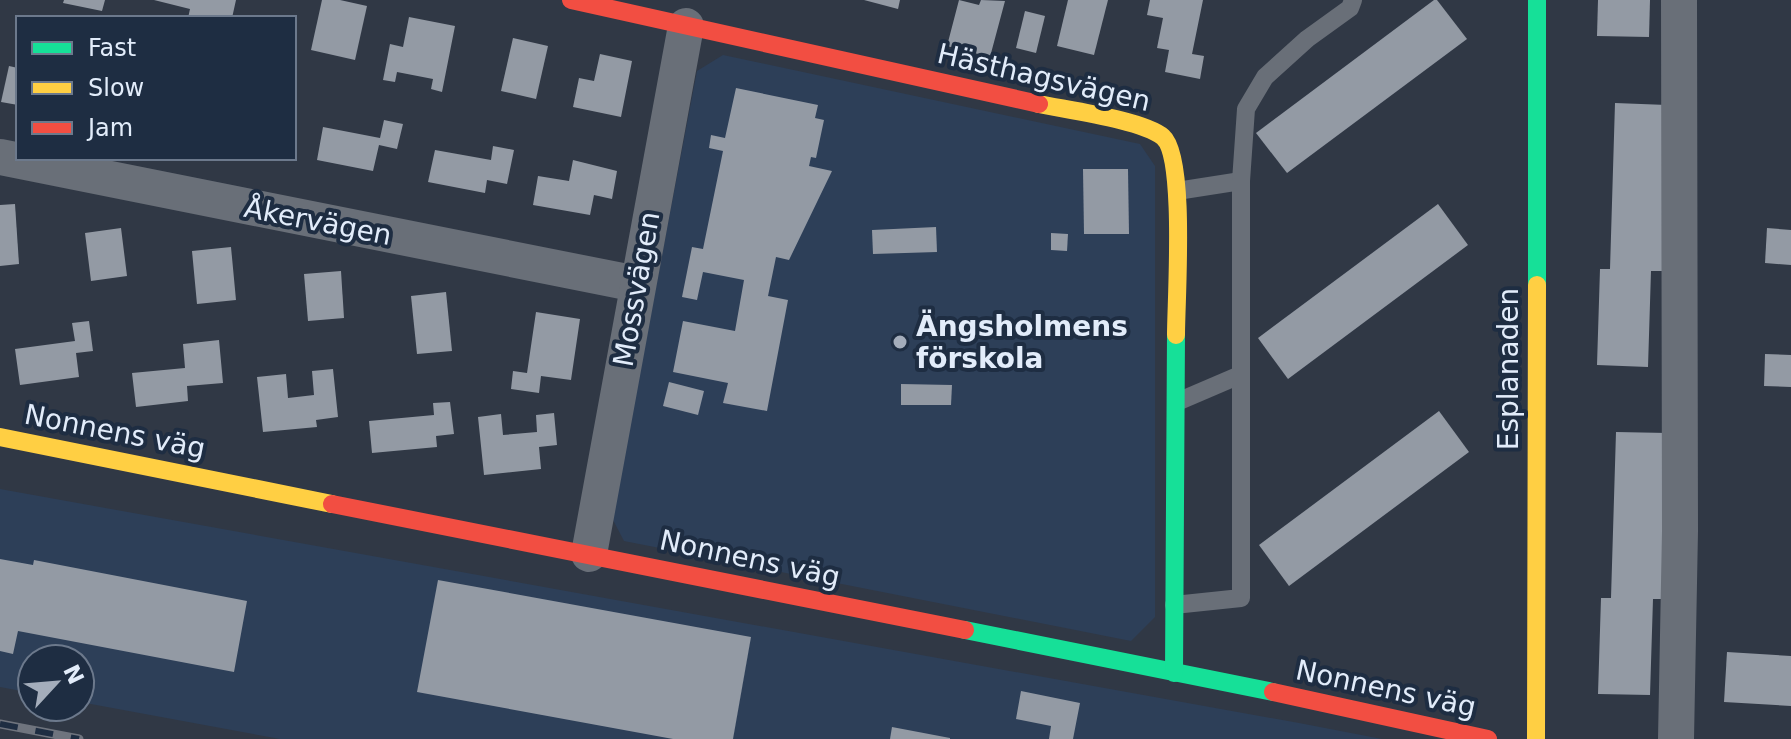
<svg xmlns="http://www.w3.org/2000/svg" width="1791" height="739" viewBox="0 0 1791 739" font-family="'DejaVu Sans',sans-serif">
<rect width="100%" height="100%" fill="#303845"/>
<g fill="#2d3f58">
<polygon points="723,55 1140,144 1155,166 1155,617 1131,641 624,541 612,518 697,71"/>
<polygon points="0,489 1299,723 1382,739 280,739 80,702 80,659 32,659 32,693 0,687"/>
</g>
<g fill="#939aa4">
<polygon points="64,0 105,0 102,11 63,3"/>
<polygon points="154,0 236,0 232,18 188,18 190,9"/>
<polygon points="322,0 340,0 367,6 355,60 311,50"/>
<polygon points="864,0 900,0 898,9"/>
<polygon points="959,0 979,5 981,0 1005,1 990,57 947,46"/>
<polygon points="1068,0 1108,0 1094,55 1057,46"/>
<polygon points="1150,0 1203,0 1192,54 1204,56 1200,79 1165,72 1169,50 1157,48 1163,18 1147,15"/>
<polygon points="1434,0 1437,0 1467,39 1287,173 1256,133"/>
<polygon points="1598,0 1650,0 1649,37 1597,36"/>
<polygon points="1025,11 1045,16 1036,53 1016,48"/>
<polygon points="409,17 455,26 442,92 431,89 433,79 397,72 395,82 383,80 390,44 403,47"/>
<polygon points="513,38 548,46 536,99 501,91"/>
<polygon points="600,54 632,61 621,117 573,107 579,78 594,81"/>
<polygon points="9,66 18,68 18,105 1,102"/>
<polygon points="736,88 818,105 815,118 824,120 816,158 811,157 809,166 832,171 789,260 776,257 768,296 788,300 767,411 723,403 728,383 673,372 683,321 735,331 744,280 703,272 697,300 682,297 692,247 703,249 723,151 709,148 711,135 725,138"/>
<polygon points="1615,103 1667,105 1662,271 1651,271 1648,367 1597,365 1600,269 1610,269"/>
<polygon points="384,120 403,124 397,149 379,145 373,171 317,160 323,127 380,138"/>
<polygon points="493,146 514,150 507,184 487,180 485,193 428,182 435,150 491,160"/>
<polygon points="573,160 617,171 612,199 594,195 590,215 533,205 538,176 569,181"/>
<polygon points="1083,169 1128,169 1129,234 1084,234"/>
<polygon points="15,204 19,264 0,266 0,205"/>
<polygon points="1438,204 1468,245 1288,379 1258,338"/>
<polygon points="936,227 937,252 873,254 872,230"/>
<polygon points="121,228 127,276 91,281 85,233"/>
<polygon points="1767,228 1791,230 1791,265 1765,263"/>
<polygon points="1051,233 1068,234 1067,251 1051,250"/>
<polygon points="231,247 236,300 197,304 192,251"/>
<polygon points="341,271 344,318 308,321 304,274"/>
<polygon points="446,292 452,351 417,354 411,296"/>
<polygon points="536,312 580,319 571,380 541,376 539,393 511,389 513,371 527,373"/>
<polygon points="89,321 93,351 76,353 79,377 20,385 15,349 75,341 72,323"/>
<polygon points="219,340 223,383 187,386 188,401 136,407 132,373 185,368 183,344"/>
<polygon points="1765,354 1791,355 1791,387 1764,386"/>
<polygon points="333,369 338,417 316,420 317,427 263,432 257,377 286,374 288,398 314,395 312,371"/>
<polygon points="669,382 704,391 698,415 663,406"/>
<polygon points="901,384 952,385 951,405 901,405"/>
<polygon points="450,402 454,434 436,436 437,447 372,453 369,421 434,415 433,403"/>
<polygon points="1439,411 1469,452 1289,586 1259,545"/>
<polygon points="554,413 557,445 539,447 541,469 484,475 478,417 501,414 503,435 537,432 536,415"/>
<polygon points="1616,432 1668,433 1664,599 1653,599 1650,695 1598,694 1601,598 1611,598"/>
<polygon points="0,559 33,565 34,560 247,601 234,672 18,631 13,654 0,651"/>
<polygon points="438,580 751,637 733,739 673,739 417,692"/>
<polygon points="1727,652 1791,656 1791,706 1724,702"/>
<polygon points="1021,691 1080,703 1073,739 1049,739 1051,726 1016,719"/>
<polygon points="892,727 950,738 950,739 890,739"/>
</g>
<g fill="none" stroke-linecap="round" stroke-linejoin="round">
<g stroke="#696f78" stroke-width="18">
<polyline points="1177,191 1241,181"/>
<polyline points="1177,402 1240,375"/>
<polyline points="1174,605 1241,598 1241,181 1246,109 1265,77 1307,39 1350,8 1353,0"/>
</g>
<g stroke="#696f78" stroke-width="36">
<polyline points="0,157 637,284"/>
<polyline points="589,554 686,26"/>
<polyline points="1676,739 1680,531 1679,0"/>
</g>
<g stroke="#16e098" stroke-width="18">
<polyline points="1537,285 1537,0"/>
<polyline points="965,630 1273,692"/>
<polyline points="1174,673 1176,335"/>
</g>
<g stroke="#ffcf43" stroke-width="18">
<path d="M1039 104C1067 110 1143 120 1163 137 1186 157 1176 299 1176 335"/>
<polyline points="0,437 332,504"/>
<polyline points="1536,739 1537,285"/>
</g>
<g stroke="#f24e42" stroke-width="18">
<polyline points="571,0 1039,104"/>
<polyline points="332,504 965,630"/>
<polyline points="1273,692 1488,739"/>
</g>
<defs>
<polyline id="rail" points="0,724 79,739"/>
</defs>
<use href="#rail" stroke="#6f747e" stroke-width="9"/>
<use href="#rail" stroke="#1e2d42" stroke-width="6" stroke-dasharray="18" stroke-linecap="butt"/>
</g>
<circle fill="#a4adbb" stroke="#1e2d42" stroke-width="3" cx="900" cy="342" r="8"/>
<g text-anchor="middle" stroke-width="8" stroke-linejoin="round" paint-order="stroke">
<g font-size="28" fill="#e2ecfa" stroke="#1e2d42">
<text transform="translate(1044 77) rotate(13)" y="10">Hästhagsvägen</text>
<text transform="translate(318 221) rotate(11)" y="10">Åkervägen</text>
<text transform="translate(636 289) rotate(-80)" y="10">Mossvägen</text>
<text transform="translate(1508 369) rotate(-90)" y="10">Esplanaden</text>
<text transform="translate(115 431) rotate(11)" y="10">Nonnens väg</text>
<text transform="translate(750 558) rotate(12)" y="10">Nonnens väg</text>
<text transform="translate(1386 688) rotate(12)" y="10">Nonnens väg</text>
</g>
<g font-size="28" font-weight="bold" fill="#e2ecfa" stroke="#1e2d42" text-anchor="start">
<text x="916" y="336">Ängsholmens<tspan x="916" dy="32">förskola</tspan></text>
</g>
</g>
<rect x="16" y="16" width="280" height="144" fill="#1e2d42" stroke="#6c798c" stroke-width="2"/>
<rect x="32" y="42" width="40" height="12" fill="#16e098" stroke="#6c798c" stroke-width="2"/>
<text x="88" y="56" font-size="24" fill="#e2ecfa">Fast</text>
<rect x="32" y="82" width="40" height="12" fill="#ffcf43" stroke="#6c798c" stroke-width="2"/>
<text x="88" y="96" font-size="24" fill="#e2ecfa">Slow</text>
<rect x="32" y="122" width="40" height="12" fill="#f24e42" stroke="#6c798c" stroke-width="2"/>
<text x="88" y="136" font-size="24" fill="#e2ecfa">Jam</text>
<g transform="translate(56 683) rotate(64)"><circle r="38" fill="#1e2d42" stroke="#6c798c" stroke-width="2"/>
<path d="M0-6L14 30L0 20L-14 30Z" fill="#a4adbb"/>
<text y="-12" font-size="22" font-weight="bold" text-anchor="middle" fill="#e2ecfa">N</text>
</g>
</svg>
